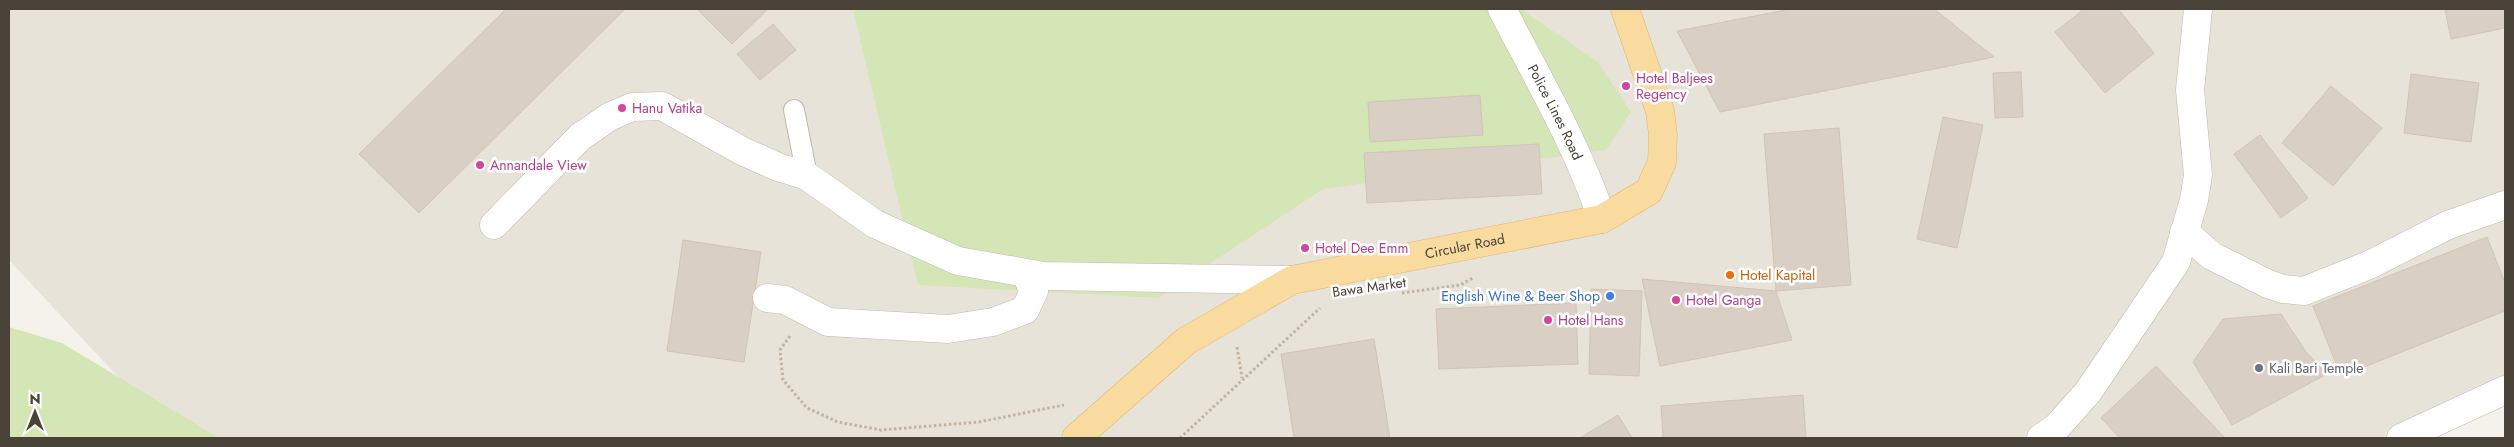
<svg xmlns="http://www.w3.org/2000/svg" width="2514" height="447" viewBox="0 0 2514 447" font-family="Jost,sans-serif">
<rect width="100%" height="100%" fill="#f5f1eb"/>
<polygon fill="#e8e3d9" points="9,9 2505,9 2505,396 2432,438 175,438 9,260"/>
<g fill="#d4e6b6">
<polygon points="853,9 1521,9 1598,62 1631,112 1606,150 1323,189 1158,298 918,285"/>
<polygon points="9,327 62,343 219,438 9,438"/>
</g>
<g fill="#d9cfc4" stroke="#d0c4b4">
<polygon points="506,9 625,9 419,213 359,154"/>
<polygon points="697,9 768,9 732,44"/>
<polygon points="1791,9 1934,9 1994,57 1720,112 1677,31"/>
<polygon points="2084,9 2118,9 2154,53 2105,93 2055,32"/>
<polygon points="2445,9 2505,9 2505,28 2451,39"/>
<polygon points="773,24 796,50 760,80 737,54"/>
<polygon points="2021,72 2023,117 1995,118 1993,73"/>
<polygon points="2411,74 2479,83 2471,142 2404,133"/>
<polygon points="2331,86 2382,128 2333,186 2282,143"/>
<polygon points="1480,95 1483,135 1370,142 1368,102"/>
<polygon points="1943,117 1983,125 1957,248 1917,239"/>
<polygon points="1839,128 1851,285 1776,291 1764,134"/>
<polygon points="2260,135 2308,198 2281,218 2234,154"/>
<polygon points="1539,144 1542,194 1367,203 1364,153"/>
<polygon points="2487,237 2505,283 2505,311 2341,376 2313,306"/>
<polygon points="683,240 761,252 744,362 667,351"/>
<polygon points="1642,279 1776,291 1792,340 1660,366"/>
<polygon points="1591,289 1642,291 1639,376 1589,374"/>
<polygon points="1576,303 1578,364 1439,369 1436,309"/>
<polygon points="2281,314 2306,352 2327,374 2232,425 2193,362 2223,319"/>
<polygon points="1374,339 1390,438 1294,438 1281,354"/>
<polygon points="2156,366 2225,438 2120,438 2101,418"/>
<polygon points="1803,395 1806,438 1663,438 1661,406"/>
<polygon points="1618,415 1632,438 1580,438"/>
</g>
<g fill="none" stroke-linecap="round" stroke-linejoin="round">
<defs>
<polyline id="lane" points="794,110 807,176"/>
<g id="street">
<path id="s1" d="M1502 9C1537 77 1578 146 1602 219"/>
<polyline points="494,225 580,137 609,117 632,107 662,106 742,151 778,167 807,176 875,224 958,261 1044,276 1292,280"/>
<polyline points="2184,232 2212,256 2268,284 2283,289 2304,291 2369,265 2448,225 2505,205"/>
<polyline points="767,298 785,300 828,322 948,329 993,322 1025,310 1034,291 1025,273"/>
<polyline points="2041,438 2056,428 2088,392 2176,262 2194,200 2198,175 2190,90 2198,9"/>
<polyline points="2401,438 2505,390"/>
</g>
<g id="primary">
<path id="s2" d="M1076 438 1186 341 1292 280 1602 219 1649 191 1662 162 1663 135 1660 111 1625 9"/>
</g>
</defs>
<use href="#lane" stroke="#c0b8ae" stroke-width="22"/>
<use href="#street" stroke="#c0b8ae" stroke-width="29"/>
<use href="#primary" stroke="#dfb76f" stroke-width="29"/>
<g stroke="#c1b3a0" stroke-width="3" stroke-dasharray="2.5 2.5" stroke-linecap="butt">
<polyline points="1402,293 1460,285 1473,278"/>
<polyline points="790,336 780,350 783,380 807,408 838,422 881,430 979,422 1064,405"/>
<polyline points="1237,347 1242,378"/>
<polyline points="1180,438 1320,308"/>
</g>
<use href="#lane" stroke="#fff" stroke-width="20"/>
<use href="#street" stroke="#fff" stroke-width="28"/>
<use href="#primary" stroke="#f9da9f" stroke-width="28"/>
</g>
<g fill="#d1479c" stroke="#fff" stroke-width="2">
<circle cx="1626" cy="86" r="5"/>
<circle cx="622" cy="108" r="5"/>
<circle cx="480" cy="165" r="5"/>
<circle cx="1305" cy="248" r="5"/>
<circle cx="1676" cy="300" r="5"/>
<circle cx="1548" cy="320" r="5"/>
</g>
<circle fill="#e8710a" stroke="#fff" stroke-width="2" cx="1730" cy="275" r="5"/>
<circle fill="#3f7fe0" stroke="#fff" stroke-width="2" cx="1610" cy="296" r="5"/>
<circle fill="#6b7280" stroke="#fff" stroke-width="2" cx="2259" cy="368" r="5"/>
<g text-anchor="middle" stroke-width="5" stroke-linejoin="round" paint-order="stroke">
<g font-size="14" fill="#b23c85" stroke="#fff" text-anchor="start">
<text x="1636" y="83">Hotel Baljees<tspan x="1636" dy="16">Regency</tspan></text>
<text x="632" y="113">Hanu Vatika</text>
<text x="490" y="170">Annandale View</text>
<text x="1315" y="253">Hotel Dee Emm</text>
<text x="1686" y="305">Hotel Ganga</text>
<text x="1558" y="325">Hotel Hans</text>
</g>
<g font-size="14" fill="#494239" stroke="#fff">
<text dy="5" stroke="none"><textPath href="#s1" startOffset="116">Police Lines Road</textPath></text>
<text dy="5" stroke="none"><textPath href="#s2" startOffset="445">Circular Road</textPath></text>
<text transform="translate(1369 287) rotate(-8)" y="5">Bawa Market</text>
</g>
<g font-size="14" fill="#c56008" stroke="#fff" text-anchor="start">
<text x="1740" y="280">Hotel Kapital</text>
</g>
<g font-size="14" fill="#366cbe" stroke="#fff" text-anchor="end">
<text x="1600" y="301">English Wine &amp; Beer Shop</text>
</g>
<g font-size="14" fill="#5b616d" stroke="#fff" text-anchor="start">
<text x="2269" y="373">Kali Bari Temple</text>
</g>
</g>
<rect width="2514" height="447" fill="none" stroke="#494239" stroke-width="20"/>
<g transform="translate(35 412)" stroke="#ffffff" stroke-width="4" paint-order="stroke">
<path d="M0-4L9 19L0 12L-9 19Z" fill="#494239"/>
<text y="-8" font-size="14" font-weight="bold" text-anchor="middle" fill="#494239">N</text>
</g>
</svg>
